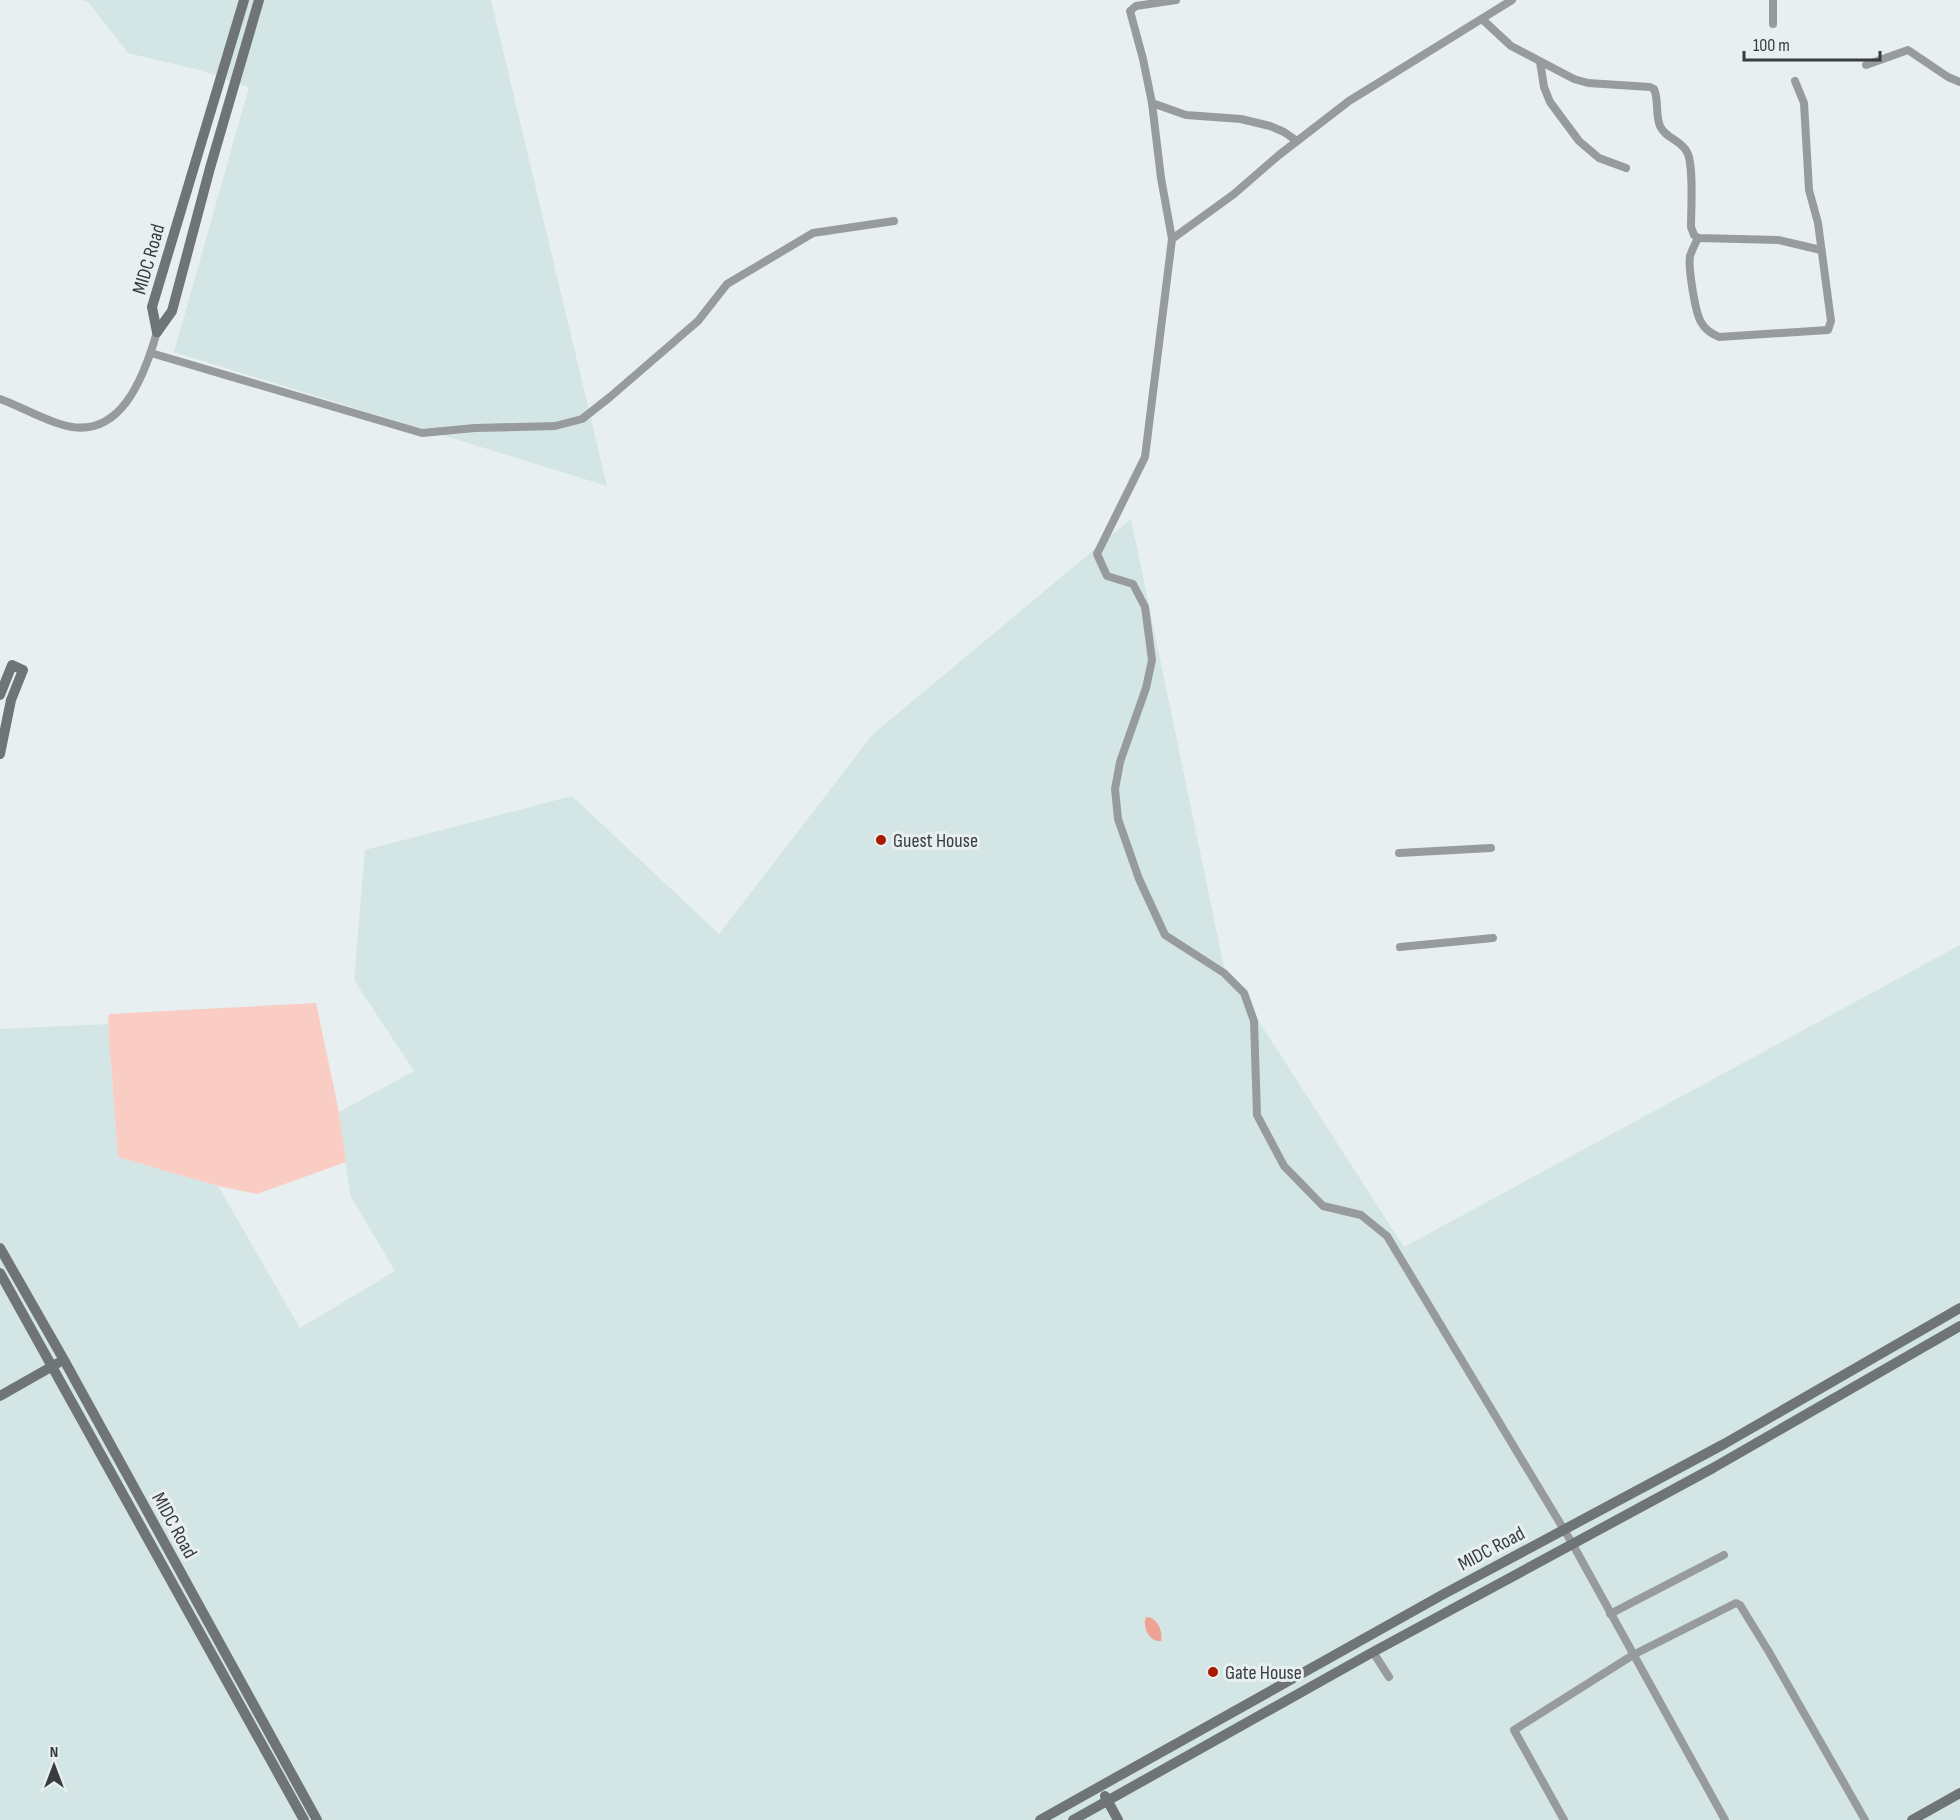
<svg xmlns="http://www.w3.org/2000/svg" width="1960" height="1820" viewBox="0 0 1960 1820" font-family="'Sofia Sans Condensed',sans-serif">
<rect width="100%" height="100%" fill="#e8eff0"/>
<g fill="#d4e5e6">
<polygon points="82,0 491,0 607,486 174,352 249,87 199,70 128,53 89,3"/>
<polygon points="1131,519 1224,967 1404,1247 1960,945 1960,1820 0,1820 0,1029 108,1024 118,1157 218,1186 300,1328 395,1271 350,1195 339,1112 414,1071 354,980 365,850 572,796 719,934 873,734"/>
</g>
<polygon fill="#facdc4" points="316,1003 339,1112 346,1162 257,1194 218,1186 118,1157 108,1024 109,1014"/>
<path fill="#eda293" d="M1146 1617C1157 1617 1163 1631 1161 1641 1149 1642 1142 1627 1146 1617Z"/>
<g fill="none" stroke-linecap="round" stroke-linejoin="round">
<g stroke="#989b9b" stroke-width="8">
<polyline points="1512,0 1349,101 1279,155 1234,194 1172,239 1145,457 1097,554 1107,576 1133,584 1145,607 1152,660 1146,688 1120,762 1115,789 1118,819 1139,879 1165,935 1224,973 1244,993 1254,1021 1257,1115 1284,1166 1323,1206 1361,1215 1387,1236 1572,1543 1725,1820"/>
<polyline points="1773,0 1773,24"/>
<path d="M1482 19 1511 46 1574 79 1588 83 1650 87 1654 89C1659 100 1655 114 1660 126 1665 138 1681 140 1687 152 1694 164 1691 211 1691 227L1694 235 1698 238 1778 240 1821 250"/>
<polyline points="1540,62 1544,87 1550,102 1579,141 1599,158 1626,168"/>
<polyline points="1866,65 1908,50 1948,77 1960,82"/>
<polyline points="1152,103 1186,115 1241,119 1270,126 1284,132 1297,141"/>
<path d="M1698 238C1695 244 1692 250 1690 256 1688 267 1695 312 1701 322 1705 330 1711 333 1719 337L1828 330 1831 321 1818 223 1809 190 1804 103 1795 81"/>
<polyline points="1172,239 1161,178 1152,103 1143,59 1130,11 1136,6 1176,0"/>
<polyline points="151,353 422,433 475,428 555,426 582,419 610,397 698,321 727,284 813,233 894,221"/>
<path d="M0 399C20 406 39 418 60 424 120 444 144 377 157 332"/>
<polyline points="1399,853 1491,848"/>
<polyline points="1400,947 1493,938"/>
<polyline points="1610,1614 1724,1555"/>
<polyline points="1373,1652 1389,1677"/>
<polyline points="1564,1820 1514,1730 1633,1655 1736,1603 1740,1605 1769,1652 1865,1820"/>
</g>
<g stroke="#6f7474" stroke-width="10">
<polyline points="157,332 172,311 210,168 259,0"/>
<polyline points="157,332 152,307 244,0"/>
<polyline points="0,695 12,665 23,670 11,700 0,754"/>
<polyline points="0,1248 64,1360 317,1820"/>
<polyline points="0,1273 304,1820"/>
<polyline points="0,1396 58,1363"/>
<polyline points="1105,1796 1118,1820"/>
<polyline points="1040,1820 1442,1595 1724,1444 1960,1308"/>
<polyline points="1073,1820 1373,1652 1713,1468 1960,1326"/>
<polyline points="1912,1820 1960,1793"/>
</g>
</g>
<g fill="#a91900" stroke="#e8eff0" stroke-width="2">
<circle cx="881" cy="840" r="6"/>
<circle cx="1213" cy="1672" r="6"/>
</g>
<g text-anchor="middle" stroke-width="6" stroke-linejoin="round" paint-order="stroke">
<g font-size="20" fill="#393c3d" stroke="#e8eff0">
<text transform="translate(148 259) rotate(-74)" y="7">MIDC Road</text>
<text transform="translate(175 1525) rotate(61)" y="7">MIDC Road</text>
<text transform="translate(1491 1548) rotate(-28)" y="7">MIDC Road</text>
</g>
<g font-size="20" fill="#393c3d" stroke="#e8eff0" text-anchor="start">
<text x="893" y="847">Guest House</text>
<text x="1225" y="1679">Gate House</text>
</g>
</g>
<g transform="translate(54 1766)" stroke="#e8eff0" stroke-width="4.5" paint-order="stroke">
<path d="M0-4.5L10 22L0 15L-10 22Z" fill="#393c3d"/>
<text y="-9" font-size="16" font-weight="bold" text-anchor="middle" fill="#393c3d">N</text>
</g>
<path d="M1744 51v9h136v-9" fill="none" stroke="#393c3d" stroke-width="3"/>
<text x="1753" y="51" font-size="18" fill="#393c3d" stroke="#e8eff0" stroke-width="4.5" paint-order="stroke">100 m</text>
</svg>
